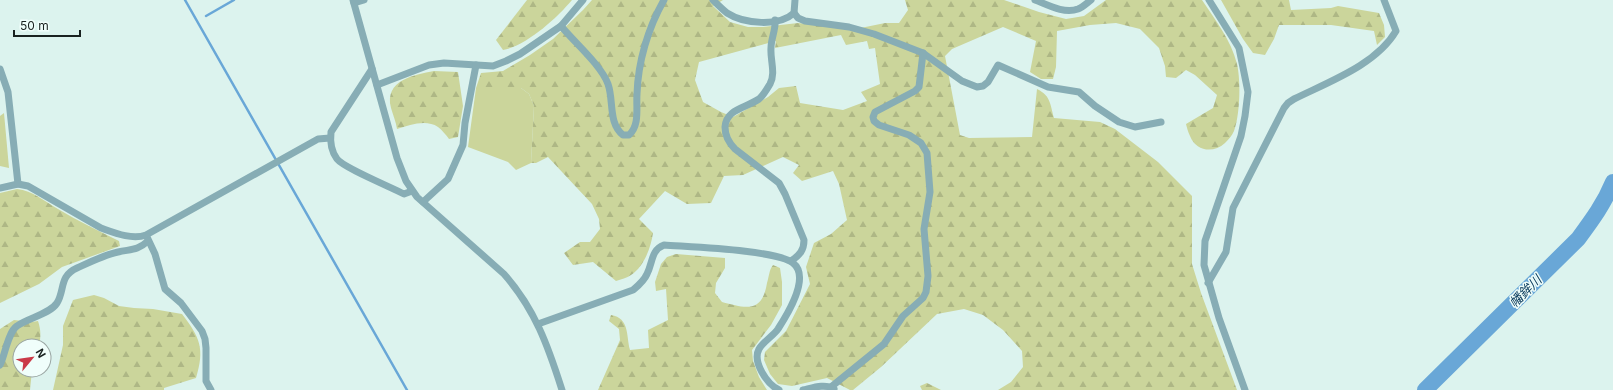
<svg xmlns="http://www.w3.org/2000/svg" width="1613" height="390" font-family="Inter,'Noto Sans JP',sans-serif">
  <defs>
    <pattern id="forest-firs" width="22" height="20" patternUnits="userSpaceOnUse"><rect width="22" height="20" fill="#cbd59b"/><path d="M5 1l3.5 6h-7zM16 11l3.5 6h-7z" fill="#aeb785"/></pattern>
  </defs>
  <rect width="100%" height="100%" fill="#dcf3ee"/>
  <g fill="#cbd59b">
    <polygon points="476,88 521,88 529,94 534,106 531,163 516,170 508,162 468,147"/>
    <polygon points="4,113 9,168 0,166 0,116"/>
  </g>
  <g fill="url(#forest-firs)" fill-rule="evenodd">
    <path d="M 527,0 L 572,0 C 557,18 526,46 503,50 L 496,40 Z"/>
    <path d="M 592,0 L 723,0 L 713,6 L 730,22 L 748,27 L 763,27 L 798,23 L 827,26 L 851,30 L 885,23 L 899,23 L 908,10 L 905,0 L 1004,0 L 1039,12 L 1066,19 L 1084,16 L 1106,0 L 1202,0 C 1216,21 1231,40 1237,64 C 1241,81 1240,115 1234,131 C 1232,136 1228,140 1225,143 C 1213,154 1196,151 1190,136 C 1188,132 1187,128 1186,124 L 1213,108 L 1217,95 L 1195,75 L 1186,70 L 1176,78 L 1166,77 L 1165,66 L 1159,48 L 1140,29 L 1116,23 L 1090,25 L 1057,31 L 1056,67 L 1053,79 L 1041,79 L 1030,72 L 1036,41 L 1003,27 L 952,49 L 945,56 L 960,135 L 969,138 L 1032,137 L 1037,89 C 1051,96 1050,104 1054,118 L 1100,122 L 1115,129 L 1158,162 L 1192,196 L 1192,264 L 1201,293 L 1237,390 L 998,390 L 1011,382 L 1023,367 L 1022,351 L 1003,330 L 983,315 L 964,309 L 937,314 L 881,367 L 853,390 L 850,390 L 827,378 L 792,386 L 778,384 L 770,374 L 764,360 L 765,352 L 786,331 L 810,284 L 806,267 L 814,243 L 831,234 L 847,220 L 839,184 L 833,171 L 802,181 L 793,173 L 799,165 L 783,157 L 743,175 L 724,176 L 711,203 L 687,204 L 665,191 L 639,219 L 653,233 C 651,247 644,267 631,275 C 627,278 621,279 616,281 L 593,262 L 573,265 L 564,253 L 580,242 L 590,242 L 600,229 L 599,219 L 592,204 L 548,157 L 536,163 L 531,163 L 534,106 L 529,94 L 521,88 L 476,88 L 481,73 L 503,71 L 530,55 L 553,39 L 583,10 ZM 841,35 L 846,45 L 867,41 L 869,49 L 875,48 L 880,84 L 861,92 L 867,101 L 843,110 L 800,103 L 796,86 L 779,88 L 768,97 L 733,117 L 721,112 L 703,102 L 695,80 L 699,62 L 776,41 L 775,48 Z"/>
    <polygon points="1221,0 1289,0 1291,10 1331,8 1338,6 1379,13 1384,25 1385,37 1377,45 1374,31 1331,25 1279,25 1274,39 1265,55 1253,53 1243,39"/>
    <path d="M 434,71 L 458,72 L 463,106 L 458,137 L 449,139 C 446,135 442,130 438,127 C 426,119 410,125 397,129 C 396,122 393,115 391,108 C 384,80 414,75 434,71 Z"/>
    <path d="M 17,189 C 33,191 44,201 58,209 C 78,221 99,231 119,241 L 120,246 L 62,267 L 39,284 L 0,303 L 0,193 Z"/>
    <path d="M 676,254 L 725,258 L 725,268 L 716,283 L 715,293 L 722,302 C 745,308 762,314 767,283 C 769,277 769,270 773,265 L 780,268 L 782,282 L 782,305 L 771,325 L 752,350 L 753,361 L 759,377 L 767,390 L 598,390 L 620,340 L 619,329 L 609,321 L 611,315 C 630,318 626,336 630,350 L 649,348 L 648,330 L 668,320 L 666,289 L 656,291 L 655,282 L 661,264 L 667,257 Z"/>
    <path d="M 94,295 L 104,298 L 119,306 L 134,308 L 153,309 L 182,314 C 200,337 205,349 196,378 L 164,388 L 164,390 L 53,390 L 63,345 L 63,326 L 73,300 Z"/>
    <path d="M 14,320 L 32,322 L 38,321 C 41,330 41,337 39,346 L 20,346 L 20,370 L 32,370 L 30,390 L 0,390 L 0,329 Z"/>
    <polygon points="927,383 941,390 922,390 920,386"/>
  </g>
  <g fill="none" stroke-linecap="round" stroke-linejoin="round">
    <g stroke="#69a7d7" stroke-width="2.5">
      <polyline points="185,0 407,390"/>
      <polyline points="206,16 234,0"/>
    </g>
    <path stroke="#69a7d7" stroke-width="16" d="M 1425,390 L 1578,239 C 1592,220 1604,204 1613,182"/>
    <g stroke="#87adb5" stroke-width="7">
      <path d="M 353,0 L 397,158 L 406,181 L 417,197 L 504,274 C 535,309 548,346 562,390"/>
      <path d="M 713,0 C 717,4 722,9 727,13 C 744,24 779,27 794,13 L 795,0"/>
      <path d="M 1035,0 C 1048,5 1064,14 1078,9 C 1083,7 1087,3 1091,0"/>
      <polyline points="1209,0 1239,48 1248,92 1245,116 1241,136 1205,241 1204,265 1219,318 1245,390"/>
      <polyline points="354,3 364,0"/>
      <polyline points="794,13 798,18 805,21 849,27 874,34 923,53 962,81 977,87 983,86 988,82 998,65 1048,87 1079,92 1095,106 1119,122 1135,127 1161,122"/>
      <path d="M 775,20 C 776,30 771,38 771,48 C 770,60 776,73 770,84 C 767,89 763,96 759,99 C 746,108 726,109 725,127 C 725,137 729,143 735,149 L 779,183 L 785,194 L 804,240 C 804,250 800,255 791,261"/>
      <path d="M 561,26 C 574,42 601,65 608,84 C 614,101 608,123 623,135 L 629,135 C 640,125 636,108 637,94 C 638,62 648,28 664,0"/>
      <polyline points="0,69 8,92 18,184"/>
      <path d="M 372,69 L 331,132 C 330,141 331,151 337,159 C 344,168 391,187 404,194 L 412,191"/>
      <polyline points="377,85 429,65 444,63 493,66 506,61 520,54 561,26 583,0"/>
      <path d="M 0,188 L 18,184 L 28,186 L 101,228 C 115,233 132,240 146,235 L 318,139 L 330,138"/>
      <polyline points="423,202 448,179 463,145 465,123 476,65"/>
      <polyline points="147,237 155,254 165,289 181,303 202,331 205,339 206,348 206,381 211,390"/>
      <path d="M 1208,283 L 1226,252 L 1233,208 L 1284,108 L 1288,103 L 1294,99 C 1328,82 1376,65 1396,31 L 1384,0"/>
      <path d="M 538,324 L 633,290 C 639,285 644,281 647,274 C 653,262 651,250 664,245 C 689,247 777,250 793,263 C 811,277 787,315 778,329 C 773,336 763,342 759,349 C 752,362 767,384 779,390"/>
      <path d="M 0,365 C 5,355 8,332 17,326 C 28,318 50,314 57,303 C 65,290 59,276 77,268 C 90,262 104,255 118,252 C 131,249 137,251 148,241"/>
      <polyline points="831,387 884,344 903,316 923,298 926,292 928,276 924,229 930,192 927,153 921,143 909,135 879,125 874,121 873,117 875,112 915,91 919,87 923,53"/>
      <path d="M 803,390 C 812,388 825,383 834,389"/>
    </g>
  </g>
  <g text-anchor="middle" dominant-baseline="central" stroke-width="3" stroke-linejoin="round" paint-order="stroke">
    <g font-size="13" font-style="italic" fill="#0f3f60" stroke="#f0fefb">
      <text transform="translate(1525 291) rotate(-45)">幡鉾川</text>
    </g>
  </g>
  <g transform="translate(32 358) rotate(61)"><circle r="19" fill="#f0fefb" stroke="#9aa6a3"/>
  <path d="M0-3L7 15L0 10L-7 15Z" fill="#ca3a48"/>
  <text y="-6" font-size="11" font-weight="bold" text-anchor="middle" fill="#192220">N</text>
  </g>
  <path d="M14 30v6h66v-6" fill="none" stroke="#192220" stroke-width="2"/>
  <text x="20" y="30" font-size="12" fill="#192220" stroke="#f0fefb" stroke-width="3" paint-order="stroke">50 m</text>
</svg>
